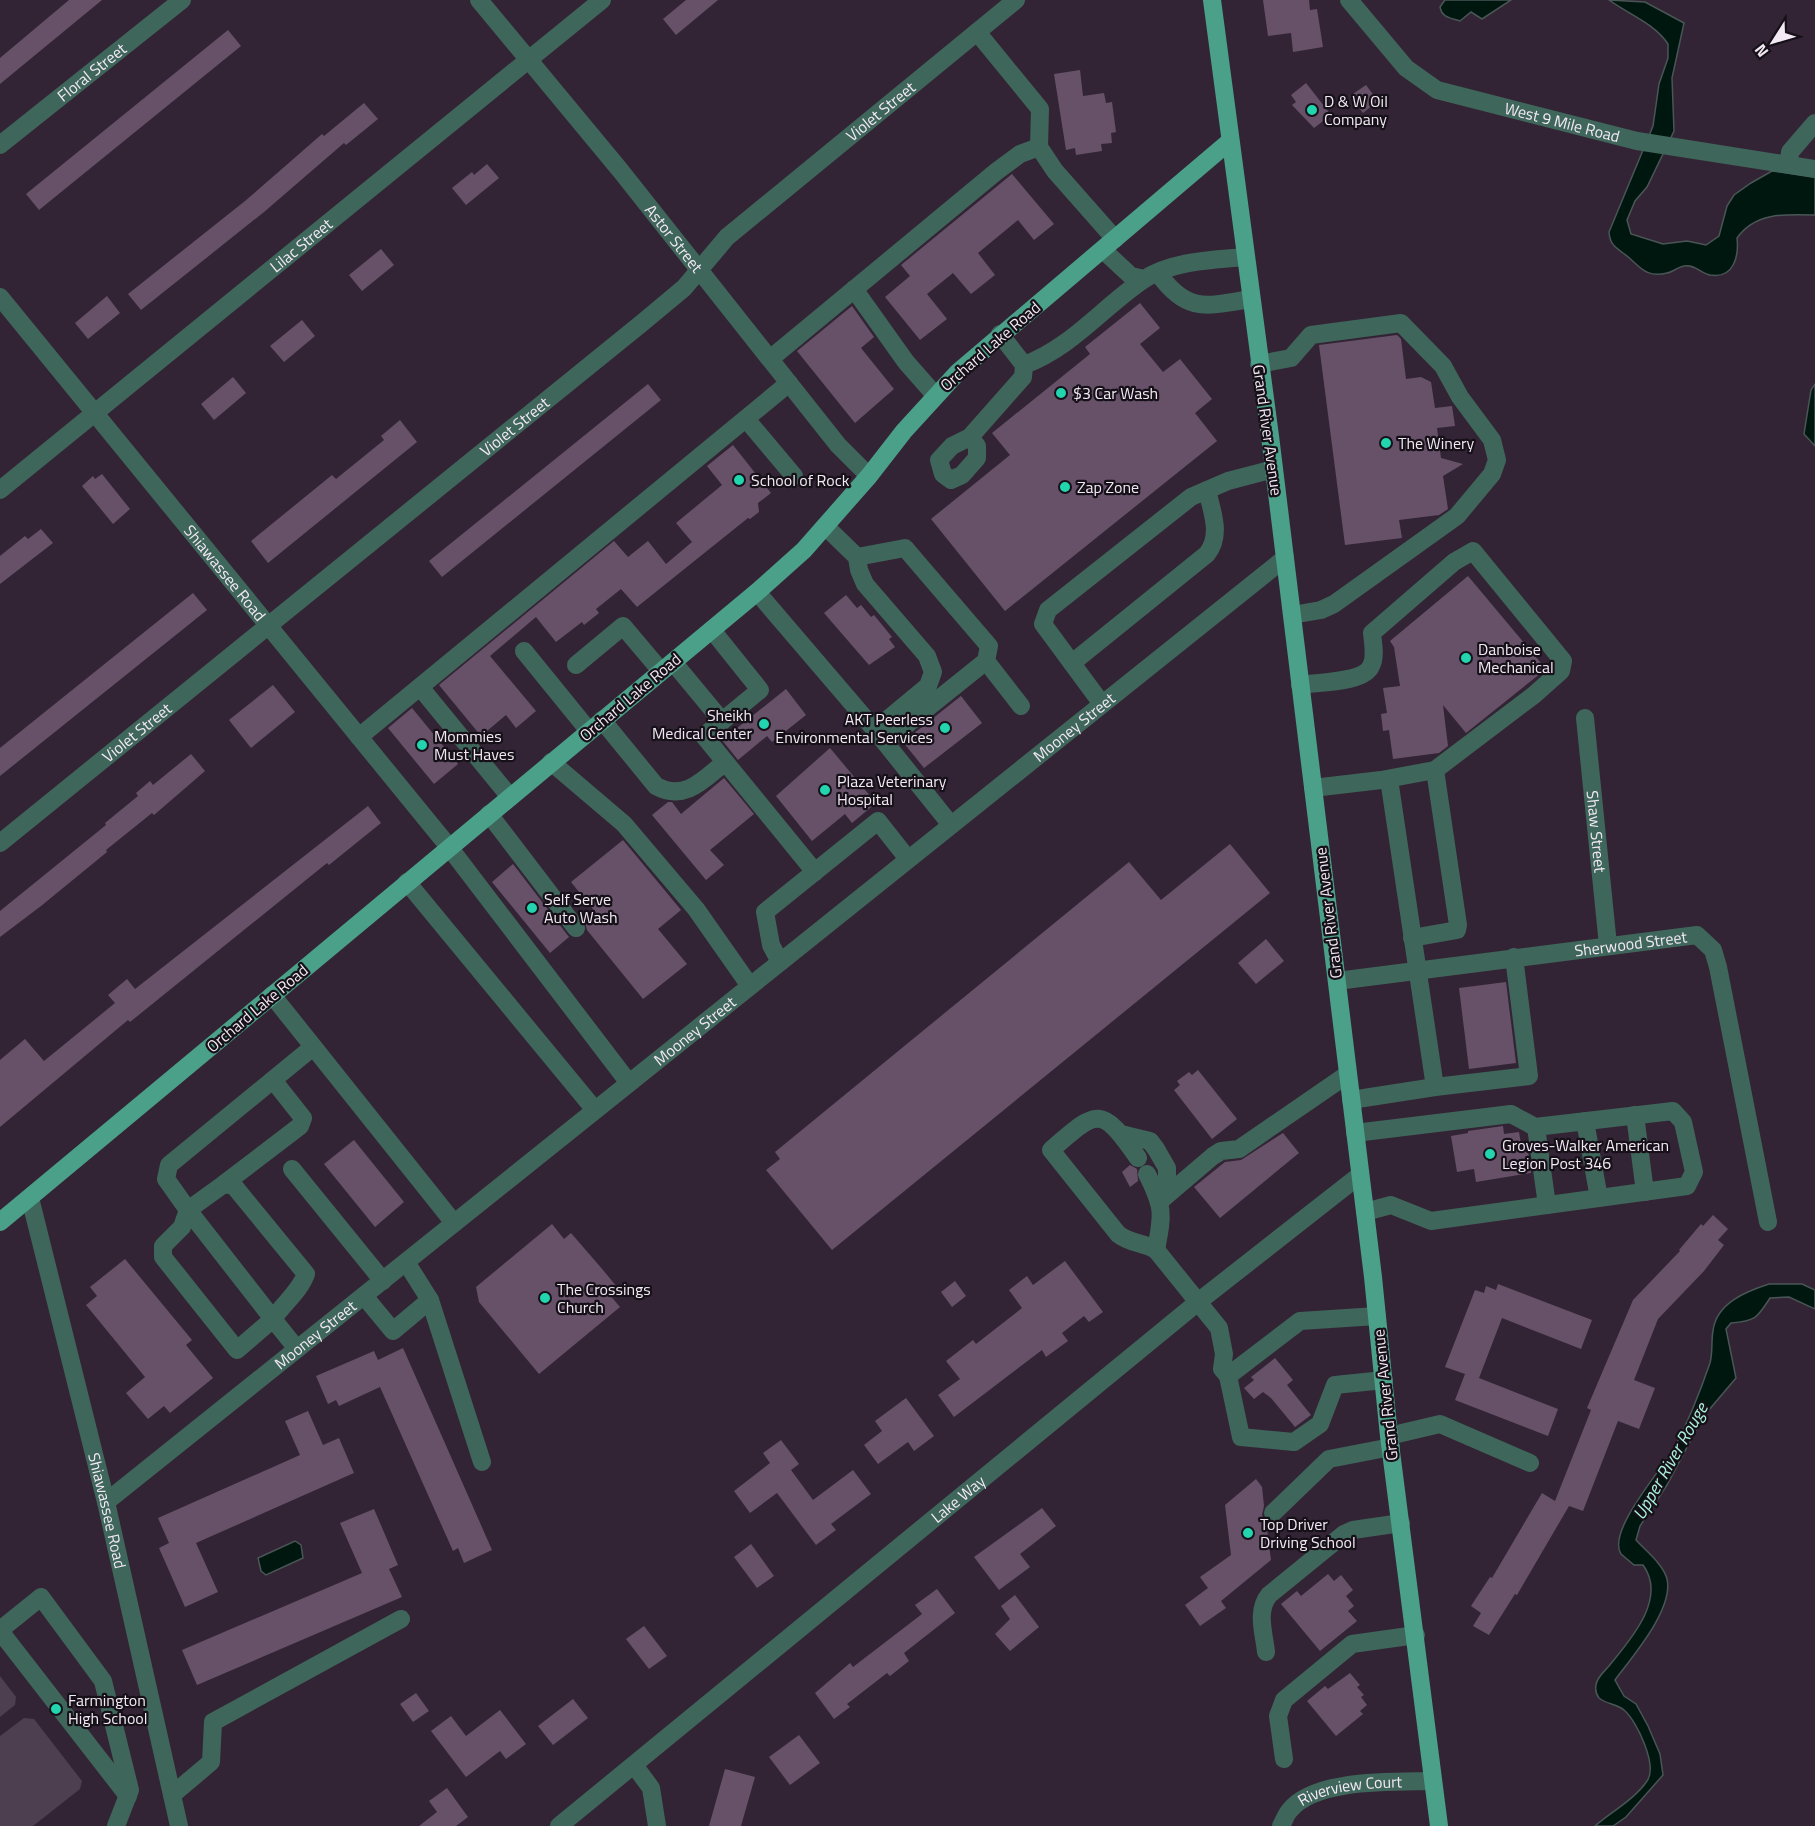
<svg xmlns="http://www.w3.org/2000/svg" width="1815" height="1826" font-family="'Titillium Web',sans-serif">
  <rect width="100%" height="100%" fill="#332435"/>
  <g fill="#4d3f4f">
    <polygon points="0,1676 16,1697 15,1705 0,1717"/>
    <polygon points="24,1718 34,1719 82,1781 80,1789 33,1826 0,1826 0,1736"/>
  </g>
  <g fill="#001710" stroke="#495655" stroke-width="1.5">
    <path d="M 1445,0 L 1511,0 L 1482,19 L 1471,12 L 1460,21 C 1451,18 1442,18 1440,7 Z"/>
    <path d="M 1609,0 L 1645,2 L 1684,23 L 1672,78 L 1674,131 L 1647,187 L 1635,201 L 1627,220 L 1631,234 L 1663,244 L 1687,241 L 1706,245 L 1719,236 L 1727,206 L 1734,195 L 1751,183 L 1772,171 L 1815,177 L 1815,215 C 1786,214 1755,212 1737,238 C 1739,256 1734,279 1710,275 C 1701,273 1694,264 1684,266 C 1678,267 1673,272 1667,273 C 1644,279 1639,264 1623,253 C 1614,246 1610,244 1609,232 L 1653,126 L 1659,84 L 1668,58 L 1668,44 C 1654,23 1628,14 1609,0 Z"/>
    <polygon points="1815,384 1815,446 1804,434 1811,390"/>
    <path d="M 1769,1284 L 1802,1284 L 1815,1290 L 1815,1309 L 1789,1297 L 1770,1298 C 1757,1318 1756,1321 1731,1323 L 1726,1329 L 1736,1378 L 1703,1417 L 1667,1485 L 1640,1526 L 1636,1540 C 1646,1551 1663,1564 1667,1579 C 1674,1609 1632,1657 1615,1680 L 1624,1696 L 1636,1704 L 1648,1726 L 1660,1754 L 1663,1775 L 1626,1817 L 1613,1826 L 1595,1826 C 1611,1812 1635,1799 1647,1781 C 1658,1766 1637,1721 1624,1710 C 1617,1704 1606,1704 1599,1698 C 1596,1694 1595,1690 1596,1685 C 1597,1677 1604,1672 1609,1666 C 1629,1641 1668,1599 1643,1565 L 1634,1565 L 1621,1554 C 1606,1531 1664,1467 1675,1447 C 1689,1420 1700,1392 1710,1363 C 1713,1352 1711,1342 1713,1331 C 1716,1303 1747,1291 1769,1284 Z"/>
    <polygon points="295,1541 301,1545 303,1558 266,1575 261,1571 258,1558"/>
  </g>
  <g fill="#665169">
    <polygon points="69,0 102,0 0,84 0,58"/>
    <polygon points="686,0 718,0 676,35 663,19"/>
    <polygon points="1263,0 1309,0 1310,10 1317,9 1323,47 1293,52 1291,33 1268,36"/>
    <polygon points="228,30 241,46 39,210 26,194"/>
    <polygon points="1080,70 1083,96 1104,93 1106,103 1112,102 1116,132 1111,133 1112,143 1101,144 1102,151 1076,155 1075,148 1066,150 1054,74"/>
    <polygon points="1306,83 1331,115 1314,128 1292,105 1296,102 1291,95"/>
    <polygon points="1366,85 1378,101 1363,113 1350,96"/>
    <polygon points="364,103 378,119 346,145 344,143 264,212 141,310 128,294 245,201 322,134 324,136"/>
    <polygon points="487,164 499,178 466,205 452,188 472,172 474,175"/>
    <polygon points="1012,174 1054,224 1034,240 1018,220 978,253 995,275 971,294 953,273 927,294 947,319 920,340 885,297 910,276 901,265"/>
    <polygon points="381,249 394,265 362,291 349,275"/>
    <polygon points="107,296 120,313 88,339 75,323"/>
    <polygon points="1140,303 1160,328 1140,344 1163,372 1180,359 1212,399 1195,413 1217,441 1005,611 931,519 1010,455 992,433 1090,354 1085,347"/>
    <polygon points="852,306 874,337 861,348 894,389 855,423 797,351"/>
    <polygon points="302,320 315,336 284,362 270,346"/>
    <polygon points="1397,335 1401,339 1406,379 1421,377 1431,382 1435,408 1452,406 1455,426 1437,428 1441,458 1463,464 1443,476 1448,509 1439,515 1399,520 1402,538 1345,545 1319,345"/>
    <polygon points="233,377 246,393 214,420 201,404"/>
    <polygon points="648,384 661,400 442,577 429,561"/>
    <polygon points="400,420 417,442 268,563 251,541 332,475 336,479 384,440 381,436"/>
    <polygon points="733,445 771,493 758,503 759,512 750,519 748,518 637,607 621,589 596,609 599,613 584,625 582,622 556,642 536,617 490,656 536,711 516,728 506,715 481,736 439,685 614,541 628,557 648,541 666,564 692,542 676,523 722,485 707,466"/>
    <polygon points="102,474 130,509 113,524 82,486 93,476 95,479"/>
    <polygon points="41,529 53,543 0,584 0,556 25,536 28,539"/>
    <polygon points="1468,576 1546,669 1466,733 1443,705 1448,746 1439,753 1393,759 1389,730 1383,731 1381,714 1387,713 1383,688 1400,686 1394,647 1390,641"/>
    <polygon points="193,593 207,610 0,776 0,748"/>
    <polygon points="846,595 857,608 861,605 871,617 874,615 892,637 889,639 895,647 869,665 824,613"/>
    <polygon points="273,685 295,712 251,748 229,720"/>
    <polygon points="786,689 806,715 772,742 767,736 738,760 722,740"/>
    <polygon points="961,696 982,723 924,768 903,742"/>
    <polygon points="412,708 458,764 434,784 388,728"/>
    <polygon points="830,748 876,803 852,823 845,814 812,841 776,796"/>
    <polygon points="191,754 205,771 154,815 152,813 106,850 107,852 41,906 0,937 0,911 106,825 105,823 138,796 136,793 150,781 153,785"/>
    <polygon points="724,778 754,814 710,850 724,865 706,880 652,815 668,802 672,802 681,814"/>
    <polygon points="368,806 381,823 329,865 327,863 130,1022 128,1020 0,1127 0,1060 25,1039 44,1061 115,1003 108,995 127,979 135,989"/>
    <polygon points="623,840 681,910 658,929 687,964 643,999 587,930 585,922 596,913 571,882"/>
    <polygon points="1230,844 1270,893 832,1250 766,1170 780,1159 775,1152 1129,862 1161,900"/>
    <polygon points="513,864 569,937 550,953 492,882"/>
    <polygon points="1266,939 1284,961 1256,984 1238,963"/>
    <polygon points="1506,982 1516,1063 1469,1069 1459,988"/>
    <polygon points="1198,1070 1237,1119 1212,1139 1174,1090 1180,1085 1177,1081 1189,1072 1192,1075"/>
    <polygon points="1503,1126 1504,1134 1519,1132 1521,1144 1527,1143 1531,1173 1476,1182 1474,1169 1457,1172 1451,1136 1468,1133 1468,1131"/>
    <polygon points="1283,1133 1299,1153 1220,1218 1194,1187 1225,1162 1241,1160"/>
    <polygon points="354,1140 404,1202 375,1227 324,1164"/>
    <polygon points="1130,1165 1137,1169 1138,1181 1130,1187 1122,1172"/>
    <polygon points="1713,1215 1728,1229 1718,1240 1724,1245 1704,1271 1658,1319 1634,1380 1655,1388 1639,1429 1618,1421 1583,1511 1569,1506 1517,1595 1515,1594 1489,1635 1473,1626 1481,1613 1471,1606 1490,1577 1492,1578 1542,1493 1555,1501 1591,1410 1587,1408 1633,1300 1680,1251 1679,1250 1701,1224 1703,1226"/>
    <polygon points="552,1224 564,1239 571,1233 603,1270 617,1287 609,1294 620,1307 539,1374 479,1302 476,1287"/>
    <polygon points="125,1259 192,1340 186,1345 213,1378 170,1413 164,1406 148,1419 126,1393 145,1377 86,1305 97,1296 90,1287"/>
    <polygon points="1065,1261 1103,1312 1089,1322 1084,1316 1062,1333 1068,1341 1046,1357 1042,1350 954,1417 938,1395 960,1379 946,1361 973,1340 976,1344 1022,1308 1009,1290 1027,1276 1033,1285"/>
    <polygon points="955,1281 966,1296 952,1307 941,1292"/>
    <polygon points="1498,1284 1592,1320 1581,1349 1502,1318 1479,1378 1558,1409 1548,1436 1455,1400 1465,1374 1445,1367 1475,1290 1484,1293 1486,1286 1496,1290"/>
    <polygon points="403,1348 492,1550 464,1563 458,1548 453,1551 380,1387 339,1406 336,1400 328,1404 316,1376 374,1351 378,1360"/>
    <polygon points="1275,1358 1293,1380 1287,1385 1311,1415 1295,1427 1271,1398 1263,1392 1254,1399 1244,1388 1254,1380 1251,1377"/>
    <polygon points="906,1398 934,1436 914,1451 908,1442 878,1464 864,1445 882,1431 875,1421"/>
    <polygon points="308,1411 323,1445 339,1438 354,1473 196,1543 218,1592 185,1607 159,1548 169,1543 158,1518 300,1455 285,1421"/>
    <polygon points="781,1440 799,1464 791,1470 813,1500 853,1470 871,1494 831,1524 836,1530 816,1545 777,1493 750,1513 734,1491 770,1463 763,1453"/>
    <polygon points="1256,1479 1262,1487 1264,1506 1262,1515 1266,1522 1271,1560 1221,1601 1226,1608 1200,1626 1185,1605 1208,1588 1200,1577 1231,1555 1225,1505"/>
    <polygon points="1042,1508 1056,1526 1020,1554 1030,1567 999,1590 974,1557"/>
    <polygon points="374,1509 398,1565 389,1569 402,1597 197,1685 182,1650 362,1573 340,1523"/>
    <polygon points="751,1544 774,1576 757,1588 734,1557"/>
    <polygon points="1328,1574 1334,1581 1341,1575 1353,1590 1346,1596 1354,1606 1348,1611 1357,1621 1320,1651 1281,1604 1297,1591 1301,1596"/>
    <polygon points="937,1589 955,1613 904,1653 909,1661 890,1676 887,1673 847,1704 850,1707 834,1719 815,1693 850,1663 853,1667 922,1614 915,1605"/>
    <polygon points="1015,1595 1039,1627 1010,1651 995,1634 1010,1619 1001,1606"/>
    <polygon points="644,1626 667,1656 649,1669 626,1639"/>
    <polygon points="1350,1673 1360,1685 1357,1687 1364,1695 1361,1697 1367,1705 1360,1711 1363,1714 1336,1736 1307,1701 1325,1686 1328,1689"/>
    <polygon points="416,1693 429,1711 413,1722 400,1704"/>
    <polygon points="573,1699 588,1718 553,1745 538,1726"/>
    <polygon points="500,1710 526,1744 506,1759 500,1751 466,1777 431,1731 451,1716 466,1736"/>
    <polygon points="799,1735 820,1763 790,1785 769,1757"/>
    <polygon points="725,1769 755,1777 741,1826 709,1826"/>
    <polygon points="447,1788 468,1817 456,1826 419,1826 437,1812 429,1801"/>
  </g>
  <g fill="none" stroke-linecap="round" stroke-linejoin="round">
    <g stroke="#3f665a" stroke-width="18">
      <path id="s1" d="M 479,0 L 620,170 L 838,445 L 869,476"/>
      <path id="s2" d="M 1349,0 L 1406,68 L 1437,90 L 1637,141 L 1815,169"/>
      <polyline points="977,32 1040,109 1039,147 1055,171 1115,239"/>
      <path id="s3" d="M 0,145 L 182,0"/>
      <polyline points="1789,164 1790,152 1815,123"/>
      <polyline points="1103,250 1131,276 1144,279"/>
      <path d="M 1158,273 C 1187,314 1207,306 1251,299"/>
      <polyline points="854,289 906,362 935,395"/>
      <path id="s4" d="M 0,297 L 449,847 L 629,1083"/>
      <polyline points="770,359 997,171 1020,154 1039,147"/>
      <polyline points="1259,364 1291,358 1311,335 1401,323 1443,366 1460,397 1492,440 1497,460 1492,474 1457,516 1334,604 1321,610 1292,615"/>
      <path d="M 1024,365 C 1071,348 1103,307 1143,280 C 1171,261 1212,260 1245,257"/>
      <polyline points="746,419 794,476"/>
      <polyline points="970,437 977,446 977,458 962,475 951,480 943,474 939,460 952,446 970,437 1023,377 1024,365 1000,334"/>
      <path id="s5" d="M 0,490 L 602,0"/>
      <polyline points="825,526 857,557 859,570 865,584 927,656 933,672 928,686 875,730"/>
      <polyline points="857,557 905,548 989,646 986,661 885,742"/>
      <polyline points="757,592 875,730 951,825"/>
      <polyline points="712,630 760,690 704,736 815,872"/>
      <polyline points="524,651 589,731"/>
      <polyline points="986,661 1021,706"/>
      <polyline points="673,662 722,721"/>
      <path d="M 1072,663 L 1207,554 C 1222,535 1212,512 1207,490"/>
      <polyline points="576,665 623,626 661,671"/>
      <path d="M 1300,685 C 1318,682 1364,683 1371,666 C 1376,657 1373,644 1372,633 L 1454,562 L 1473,551 L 1563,661 L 1561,671 L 1534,695 L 1435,770 L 1381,780 L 1313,788"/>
      <polyline points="420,687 510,797"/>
      <polyline points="1102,704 1043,624 1048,610 1191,497 1228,481 1274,469"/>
      <path id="s6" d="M 1585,718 L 1608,945"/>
      <path d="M 602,720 L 656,786 C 685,802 704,779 725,762"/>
      <polyline points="359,737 789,383"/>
      <polyline points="551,762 624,824 696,909 750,986"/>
      <polyline points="489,814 576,928"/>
      <path id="s7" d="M 0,843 L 642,323 L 684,288 L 727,237 L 1016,0"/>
      <polyline points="407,882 595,1110"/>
      <polyline points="1412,938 1457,930 1458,925 1435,770"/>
      <polyline points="780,962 771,945 765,912 878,821 908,859"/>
      <path id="s8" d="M 1337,981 L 1697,935 L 1713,950 L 1718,967 L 1768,1222"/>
      <polyline points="272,995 454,1223"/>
      <polyline points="1435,1087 1529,1076 1514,957"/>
      <polyline points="1351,1100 1435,1087 1389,779"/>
      <polyline points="1635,1115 1645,1192"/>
      <polyline points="1585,1121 1599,1198"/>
      <polyline points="1536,1127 1547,1205"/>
      <polyline points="1355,1133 1511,1114 1535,1127 1673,1111 1683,1122 1694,1172 1687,1186 1431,1221 1391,1205 1365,1212"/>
      <polyline points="1121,1134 1150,1141 1156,1149 1167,1168 1167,1180 1159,1200"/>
      <path d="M 1138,1158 C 1101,1105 1098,1109 1051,1150 L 1118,1234 C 1130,1244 1143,1242 1156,1250 L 1219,1328 L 1224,1354 L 1222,1369 L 1228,1376 L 1300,1321 L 1377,1316"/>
      <polyline points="292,1169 383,1281"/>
      <path d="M 1147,1174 C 1164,1208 1163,1213 1156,1250"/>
      <path d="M 224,1184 L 234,1186 L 306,1274 C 300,1291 283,1304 273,1319 L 188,1210 Z"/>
      <polyline points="224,1184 300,1126 303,1118 273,1080"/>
      <path id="s9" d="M 30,1198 L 106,1502 L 179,1826"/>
      <polyline points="1159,1202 1213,1156 1221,1151 1239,1149 1348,1074"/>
      <polyline points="406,1262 430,1300 482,1462"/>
      <polyline points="364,1296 393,1331 430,1300"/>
      <polyline points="297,1349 273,1319 237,1350 163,1257 163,1246 182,1227 188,1210 166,1179 169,1165 313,1047"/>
      <polyline points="1228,1376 1241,1437 1294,1442 1320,1424 1335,1385 1384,1380"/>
      <polyline points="1389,1436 1440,1424 1530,1463"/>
      <path id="s10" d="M 106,1502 L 1285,558"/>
      <polyline points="1273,1513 1329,1459 1391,1447"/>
      <polyline points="0,1630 41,1597 103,1681 130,1790 116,1826"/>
      <polyline points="0,1631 128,1796"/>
      <path d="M 1266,1652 C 1264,1633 1256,1611 1269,1595 L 1344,1534 L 1353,1530 L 1401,1523"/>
      <polyline points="1284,1759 1278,1716 1284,1700 1352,1644 1416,1635"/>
      <polyline points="634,1765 651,1788 657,1826"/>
      <polyline points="172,1795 211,1762 213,1722 401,1619"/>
      <path id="s11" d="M 559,1826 L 1198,1302 L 1360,1175"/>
      <path id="s12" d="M 1281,1826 C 1284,1821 1286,1814 1290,1810 C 1316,1778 1395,1782 1433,1781"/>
    </g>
    <g stroke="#4aa089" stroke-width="18">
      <polyline points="1212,0 1270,436 1373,1277 1389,1436 1439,1826"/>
      <polyline points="0,1222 757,592 804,550 869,476 904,431 958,372 1230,141"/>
    </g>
  </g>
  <g fill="#22d5af" stroke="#161018" stroke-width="2">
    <circle cx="1312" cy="110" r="6"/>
    <circle cx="1061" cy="393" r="6"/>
    <circle cx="1386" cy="443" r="6"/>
    <circle cx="739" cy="480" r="6"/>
    <circle cx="1065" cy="487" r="6"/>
    <circle cx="1466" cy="658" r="6"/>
    <circle cx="764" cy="724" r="6"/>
    <circle cx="945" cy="728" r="6"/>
    <circle cx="422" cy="745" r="6"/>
    <circle cx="825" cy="790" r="6"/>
    <circle cx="532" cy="908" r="6"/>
    <circle cx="1490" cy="1154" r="6"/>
    <circle cx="545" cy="1298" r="6"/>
    <circle cx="1248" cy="1533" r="6"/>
    <circle cx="56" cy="1709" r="6"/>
  </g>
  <g text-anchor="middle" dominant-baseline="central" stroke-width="4.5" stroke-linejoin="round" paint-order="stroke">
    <g font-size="16" fill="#f3e9f5" stroke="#161018">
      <text stroke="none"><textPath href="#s3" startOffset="117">Floral Street</textPath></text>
      <text stroke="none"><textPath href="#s7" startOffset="1146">Violet Street</textPath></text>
      <text stroke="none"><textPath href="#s2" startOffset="256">West 9 Mile Road</textPath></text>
      <text stroke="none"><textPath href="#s1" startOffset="308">Astor Street</textPath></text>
      <text stroke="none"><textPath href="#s5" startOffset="388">Lilac Street</textPath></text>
      <text transform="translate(990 346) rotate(-41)">Orchard Lake Road</text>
      <text stroke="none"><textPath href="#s7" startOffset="662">Violet Street</textPath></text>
      <text transform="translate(1268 430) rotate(82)">Grand River Avenue</text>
      <text stroke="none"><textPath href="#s4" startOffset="356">Shiawassee Road</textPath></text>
      <text transform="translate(630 697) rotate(-40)">Orchard Lake Road</text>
      <text stroke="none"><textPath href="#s10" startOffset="1240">Mooney Street</textPath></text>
      <text stroke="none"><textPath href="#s7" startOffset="176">Violet Street</textPath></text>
      <text stroke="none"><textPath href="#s6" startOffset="114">Shaw Street</textPath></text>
      <text transform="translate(1328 913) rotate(-97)">Grand River Avenue</text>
      <text stroke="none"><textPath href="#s8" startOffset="296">Sherwood Street</textPath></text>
      <text transform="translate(257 1008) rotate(-40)">Orchard Lake Road</text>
      <text stroke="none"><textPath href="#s10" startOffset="754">Mooney Street</textPath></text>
      <text stroke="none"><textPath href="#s10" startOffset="268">Mooney Street</textPath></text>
      <text transform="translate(1385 1395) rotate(-96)">Grand River Avenue</text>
      <text stroke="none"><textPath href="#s11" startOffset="516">Lake Way</textPath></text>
      <text stroke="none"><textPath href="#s9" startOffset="322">Shiawassee Road</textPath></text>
      <text stroke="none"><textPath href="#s12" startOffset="84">Riverview Court</textPath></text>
    </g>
    <g font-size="16" fill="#f3e9f5" stroke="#161018" text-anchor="start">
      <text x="1324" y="101">D &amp; W Oil<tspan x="1324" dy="18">Company</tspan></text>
      <text x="1073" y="393">$3 Car Wash</text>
      <text x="1398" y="443">The Winery</text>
      <text x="751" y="480">School of Rock</text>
      <text x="1077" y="487">Zap Zone</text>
      <text x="1478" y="649">Danboise<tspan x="1478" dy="18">Mechanical</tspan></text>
      <text x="752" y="715" text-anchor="end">Sheikh<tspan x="752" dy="18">Medical Center</tspan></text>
      <text x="933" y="719" text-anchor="end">AKT Peerless<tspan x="933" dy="18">Environmental Services</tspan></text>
      <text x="434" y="736">Mommies<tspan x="434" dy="18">Must Haves</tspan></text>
      <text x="837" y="781">Plaza Veterinary<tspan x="837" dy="18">Hospital</tspan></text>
      <text x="544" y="899">Self Serve<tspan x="544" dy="18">Auto Wash</tspan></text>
      <text x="1502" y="1145">Groves-Walker American<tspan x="1502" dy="18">Legion Post 346</tspan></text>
      <text x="557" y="1289">The Crossings<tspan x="557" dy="18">Church</tspan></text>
      <text x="1260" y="1524">Top Driver<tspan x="1260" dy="18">Driving School</tspan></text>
      <text x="68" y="1700">Farmington<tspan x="68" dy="18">High School</tspan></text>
    </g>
    <g font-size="18" font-style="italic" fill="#aaf1dc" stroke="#161018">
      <text transform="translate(1670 1461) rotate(-60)">Upper River Rouge</text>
    </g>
  </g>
  <g transform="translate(1773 42) rotate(233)" stroke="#161018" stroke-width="4.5" paint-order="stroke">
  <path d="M0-4.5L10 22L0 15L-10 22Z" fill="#f3e9f5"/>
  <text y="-9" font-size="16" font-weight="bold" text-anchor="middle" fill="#f3e9f5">N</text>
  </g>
</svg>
